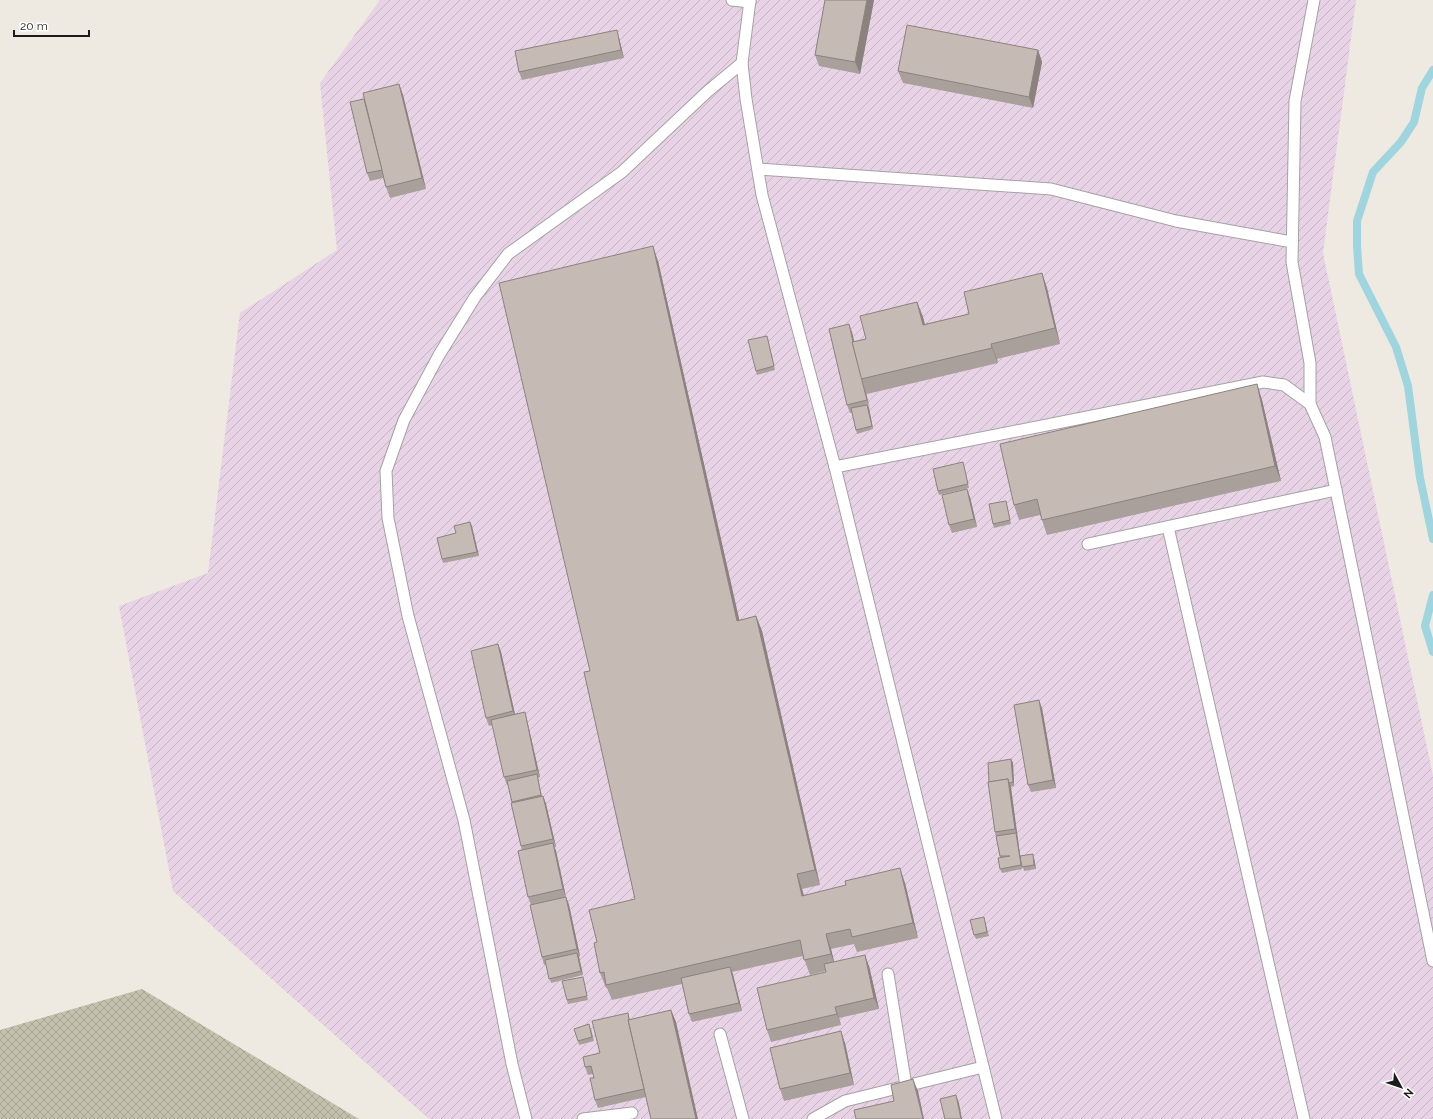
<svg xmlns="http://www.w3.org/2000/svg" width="1433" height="1119" font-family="Raleway,sans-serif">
  <defs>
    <pattern id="industrial-furrows" width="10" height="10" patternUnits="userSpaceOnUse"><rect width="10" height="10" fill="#e8d2e5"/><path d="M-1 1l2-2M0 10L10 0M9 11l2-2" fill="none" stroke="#c6b4c4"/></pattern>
    <pattern id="construction-cross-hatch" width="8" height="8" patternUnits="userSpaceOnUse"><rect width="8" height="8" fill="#c3c1ac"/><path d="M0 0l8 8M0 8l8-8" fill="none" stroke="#a7a593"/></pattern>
  </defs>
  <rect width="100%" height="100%" fill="#eee9e1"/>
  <polygon fill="url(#industrial-furrows)" points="380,0 1356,0 1323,253 1433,776 1433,1119 429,1119 173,891 119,606 208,573 240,313 337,250 320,83"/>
  <polygon fill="url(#construction-cross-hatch)" points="142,989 359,1119 0,1119 0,1030"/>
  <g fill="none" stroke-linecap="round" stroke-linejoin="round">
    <g stroke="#9ed5df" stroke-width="8">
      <polyline points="1433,70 1422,88 1414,122 1401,142 1373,172 1357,221 1357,246 1359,274 1396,347 1408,386 1420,478 1433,539"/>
      <polyline points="1433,595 1425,626 1433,652"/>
    </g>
    <g stroke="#a3a3a3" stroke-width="13">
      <g id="lane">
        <polyline points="732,0 750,2"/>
        <polyline points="750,0 742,63 746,99 762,195 835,467 996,1119"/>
        <polyline points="759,169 1051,189 1176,221 1292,242"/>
        <polyline points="1310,404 1310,363 1292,262 1295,101 1314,0"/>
        <polyline points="835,467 1263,382 1284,385 1310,404 1325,437 1433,961"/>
        <polyline points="1168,527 1304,1119"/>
        <polyline points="1088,544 1336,490"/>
        <polyline points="888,974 906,1086"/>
        <polyline points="720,1034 743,1119"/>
        <polyline points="526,1119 512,1064 464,820 408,616 388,518 386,471 404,420 439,355 475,297 508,254 622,172 708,91 742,63"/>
        <polyline points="583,1119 632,1113"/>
        <polyline points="813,1119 845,1101 983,1067"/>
      </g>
    </g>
    <use href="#lane" stroke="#fff" stroke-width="11"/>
  </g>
  <g fill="#aaa09b">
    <polygon points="825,0 874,0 860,74 819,66 815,55"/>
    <polygon points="619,38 624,58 522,80 519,72"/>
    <polygon points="1038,50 1042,62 1033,108 903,83 898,71"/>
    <polygon points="399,84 403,95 426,189 390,198 386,187 383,178 370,181 367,173 364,99"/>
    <polygon points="658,261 739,620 756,616 762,631 820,885 802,889 804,895 905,883 918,938 857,952 854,944 831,949 834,962 869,966 879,1009 839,1018 841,1025 771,1042 767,1030 826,972 826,971 810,975 803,956 732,972 742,1011 692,1022 689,1014 682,984 612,1000 607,988 606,988 600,973 597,942 635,899 590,671"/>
    <polygon points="1042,273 1047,288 1060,344 997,359 998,363 867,394 866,393 873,429 857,434 852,413 850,413 847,405 852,332 854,342 866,339 917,302 923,317 925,324 969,314"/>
    <polygon points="768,340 775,370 757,375 756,371"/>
    <polygon points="1257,384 1262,400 1281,481 1047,535 1042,520 1040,515 1019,520 1014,505"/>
    <polygon points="964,466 969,488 939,495 938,491"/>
    <polygon points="970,497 977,527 952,533 949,525"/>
    <polygon points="1007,505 1011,524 994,528 993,524"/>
    <polygon points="470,522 479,556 443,563 442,559 456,533"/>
    <polygon points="498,644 501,652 515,714 525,712 527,720 540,777 538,778 542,796 543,796 546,804 556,847 554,847 556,851 566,897 569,905 580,956 579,957 583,975 551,983 546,964 544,965 542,957 531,905 528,897 522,850 521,846 508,785 507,785 504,777 493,725 489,726 486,718"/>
    <polygon points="1042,708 1056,788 1031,792 1028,785"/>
    <polygon points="1011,759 1013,763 1014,786 1010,787 1020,856 1034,858 1036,869 1024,871 1021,859 1022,869 1002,873 1000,869 1000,858 996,836 995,832"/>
    <polygon points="985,921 989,936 976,939 974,935"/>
    <polygon points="584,981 588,1000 568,1004 567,1000"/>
    <polygon points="671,1010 676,1022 646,1097 598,1108 595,1100 594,1078 593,1074 588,1075 585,1067 600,1053 628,1013 630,1020"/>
    <polygon points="591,1028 594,1041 579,1045 578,1041"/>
    <polygon points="845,1043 854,1085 784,1101 780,1089"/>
  </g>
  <g fill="#8b827e">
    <polygon points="867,0 874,0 860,74 855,62"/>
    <polygon points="617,30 624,58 621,50"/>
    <polygon points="1038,50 1042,62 1033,108 1029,97"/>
    <polygon points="399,84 403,95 426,189 422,178"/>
    <polygon points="653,246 658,261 743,636 737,621"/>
    <polygon points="1042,273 1047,288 1060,344 1055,328"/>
    <polygon points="917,302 923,317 928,340 923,325"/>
    <polygon points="849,324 852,332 863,379 862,379"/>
    <polygon points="991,344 997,359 998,363 992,348"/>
    <polygon points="1257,384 1262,400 1281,481 1275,466"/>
    <polygon points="863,385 866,393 870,408 867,400"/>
    <polygon points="867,405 869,408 873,429 872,426"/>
    <polygon points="967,489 970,497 977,527 974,519"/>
    <polygon points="470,522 472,526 479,556 477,552"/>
    <polygon points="756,616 762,631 820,885 815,870"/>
    <polygon points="498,644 501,652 516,719 513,711"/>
    <polygon points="1039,700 1042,708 1056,788 1053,780"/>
    <polygon points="525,712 527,720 540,777 537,770"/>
    <polygon points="1011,759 1013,763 1014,786 1013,782"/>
    <polygon points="1008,779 1011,787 1022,869 1021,865 1016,833 1015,829"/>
    <polygon points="543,796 546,804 556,847 553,839"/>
    <polygon points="553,843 556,851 566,897 563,889"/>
    <polygon points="1033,854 1034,858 1036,869 1034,865"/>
    <polygon points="900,868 905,883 918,938 913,923"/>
    <polygon points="797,874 802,889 808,911 802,896"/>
    <polygon points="566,897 569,905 580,956 577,949"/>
    <polygon points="826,934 831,949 836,969 831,954"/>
    <polygon points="577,953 579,957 583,975 581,971"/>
    <polygon points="865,955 869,966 879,1009 874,998"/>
    <polygon points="730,967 733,974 742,1011 739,1003"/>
    <polygon points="835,1007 839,1018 841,1025 837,1014"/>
    <polygon points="671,1010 676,1022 698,1119 696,1119"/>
    <polygon points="841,1031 845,1043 854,1085 850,1073"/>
    <polygon points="913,1079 918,1091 924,1119 923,1119"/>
    <polygon points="956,1095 959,1103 962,1119 961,1119"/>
  </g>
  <g fill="#c6bab4" stroke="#8b827e">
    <polygon points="825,0 867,0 855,62 815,55"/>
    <polygon points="907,25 1038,50 1029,97 898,71"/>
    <polygon points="617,30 621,50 519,72 515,51"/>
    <polygon points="399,84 422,178 386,187 363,93"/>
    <polygon points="364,99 382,170 367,173 350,102"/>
    <polygon points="653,246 737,621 756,616 815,870 797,874 802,896 846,885 845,881 900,868 913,923 852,937 850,929 826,934 831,954 804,960 800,940 606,985 604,972 600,973 594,943 597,942 589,910 635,899 584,672 590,671 499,283"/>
    <polygon points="1042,273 1055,328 991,344 992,348 861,379 852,342 866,339 860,316 917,302 923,325 969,314 964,292"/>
    <polygon points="849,324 853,342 852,342 867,400 847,405 829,329"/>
    <polygon points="767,336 774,366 756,371 748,340"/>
    <polygon points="1257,384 1275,466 1042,520 1037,499 1014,505 1000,444"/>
    <polygon points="867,405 872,426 856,430 851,408"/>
    <polygon points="963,462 968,484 938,491 933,469"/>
    <polygon points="967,489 974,519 949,525 942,495"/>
    <polygon points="1006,501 1010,520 993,524 989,504"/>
    <polygon points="470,522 477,552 442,559 437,538 456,533 454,526"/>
    <polygon points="498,644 513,711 486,718 471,651"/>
    <polygon points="1039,700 1053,780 1028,785 1014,705"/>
    <polygon points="525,712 537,770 504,777 491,720"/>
    <polygon points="1011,759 1013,782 1009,783 1008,779 989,782 988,763"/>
    <polygon points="537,774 541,795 512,802 507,781"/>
    <polygon points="1008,779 1015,829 995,832 988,782"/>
    <polygon points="543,796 553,839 521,846 511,803"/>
    <polygon points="1016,833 1021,865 1000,869 998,858 1010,856 1000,856 996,836"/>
    <polygon points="553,843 563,889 528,897 518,851"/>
    <polygon points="1033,854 1034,865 1022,867 1020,856"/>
    <polygon points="566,897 577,949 542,957 530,905"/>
    <polygon points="984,917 987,932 974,935 970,920"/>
    <polygon points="577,953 581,971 549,979 545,960"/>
    <polygon points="865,955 874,998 835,1007 837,1014 767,1030 757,988 826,972 824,964"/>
    <polygon points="730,967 739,1003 689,1014 681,978"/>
    <polygon points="583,977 587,996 567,1000 562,981"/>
    <polygon points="671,1010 696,1119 651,1119 628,1020"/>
    <polygon points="628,1013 629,1020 628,1020 644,1089 595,1100 590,1078 594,1078 591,1066 585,1067 583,1057 600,1053 592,1021"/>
    <polygon points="589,1024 592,1037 578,1041 574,1029"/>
    <polygon points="841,1031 850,1073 780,1089 770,1048"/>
    <polygon points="913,1079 923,1119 856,1119 854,1110 894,1101 891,1085"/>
    <polygon points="956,1095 961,1119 945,1119 940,1099"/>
  </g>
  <g transform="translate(1401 1087) rotate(130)" stroke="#ffffff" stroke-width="3" paint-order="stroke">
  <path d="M0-3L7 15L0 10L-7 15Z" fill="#1c1c1c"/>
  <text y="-6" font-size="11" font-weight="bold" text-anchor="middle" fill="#1c1c1c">N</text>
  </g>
  <path d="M14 30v6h75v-6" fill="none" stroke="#1c1c1c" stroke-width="2"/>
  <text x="20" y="30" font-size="12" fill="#1c1c1c" stroke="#ffffff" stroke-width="3" paint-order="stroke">20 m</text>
</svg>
